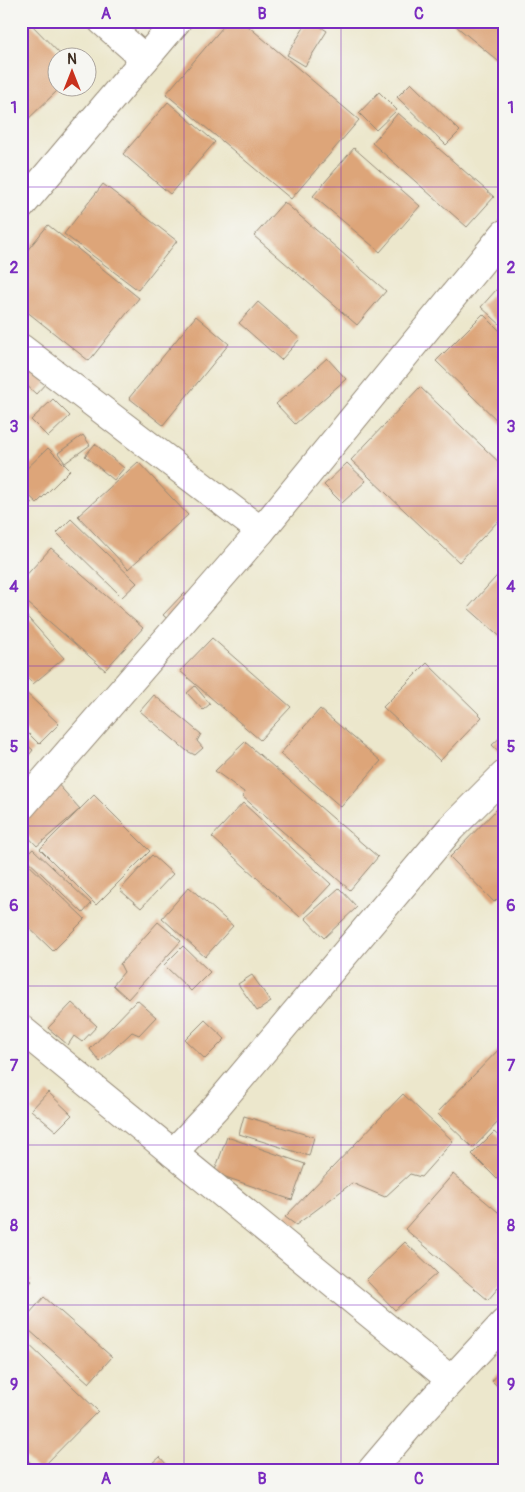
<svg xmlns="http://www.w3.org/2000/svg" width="525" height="1492" font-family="Pangolin,sans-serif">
  <rect width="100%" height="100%" fill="#f6f6f2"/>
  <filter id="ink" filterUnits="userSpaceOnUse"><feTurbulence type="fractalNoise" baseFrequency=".02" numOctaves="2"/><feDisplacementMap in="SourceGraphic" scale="10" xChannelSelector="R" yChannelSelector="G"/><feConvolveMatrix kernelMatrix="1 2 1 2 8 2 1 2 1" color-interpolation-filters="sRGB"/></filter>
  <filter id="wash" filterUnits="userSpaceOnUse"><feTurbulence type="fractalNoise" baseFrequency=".0096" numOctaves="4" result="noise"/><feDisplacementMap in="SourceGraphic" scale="20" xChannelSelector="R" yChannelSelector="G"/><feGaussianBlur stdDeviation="1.12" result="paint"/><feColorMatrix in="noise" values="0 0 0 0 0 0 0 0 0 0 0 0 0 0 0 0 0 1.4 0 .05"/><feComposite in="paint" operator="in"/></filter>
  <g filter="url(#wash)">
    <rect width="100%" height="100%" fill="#ece7cc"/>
    <g id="blocks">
      <g fill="#dda579">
        <polygon points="21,21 28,21 64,58 58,58 58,88 60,88 21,126"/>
        <polygon points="228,21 242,21 359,120 291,199 166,94"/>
        <polygon points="308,21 312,21 327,31 305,66 287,55"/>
        <polygon points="450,21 504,21 504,66"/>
        <polygon points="411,83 460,131 446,145 397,97"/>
        <polygon points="379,92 397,110 376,130 359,113"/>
        <polygon points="168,102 215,142 170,194 123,154"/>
        <polygon points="398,113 494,197 467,227 372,143"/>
        <polygon points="354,148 420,206 380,252 313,196"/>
        <polygon points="103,184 177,241 138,290 64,234"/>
        <polygon points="284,202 386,291 357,325 254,236"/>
        <polygon points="48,225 139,298 89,361 21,307 21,258"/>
        <polygon points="504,281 504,325 502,326 481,307"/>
        <polygon points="258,302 300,339 281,360 239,323"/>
        <polygon points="483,314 504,335 504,427 436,361"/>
        <polygon points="196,316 229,344 163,425 129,398"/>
        <polygon points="327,358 346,379 295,424 276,404"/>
        <polygon points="32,369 47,382 36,394 22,381"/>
        <polygon points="420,387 504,467 504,515 459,562 351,460"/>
        <polygon points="53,399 70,416 48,437 31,420"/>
        <polygon points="83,435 90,445 65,463 58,453"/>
        <polygon points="95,444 124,468 114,480 85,456"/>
        <polygon points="48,448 70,470 37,503 21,488 21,474"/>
        <polygon points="138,462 188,515 128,569 78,516"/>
        <polygon points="347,463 366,481 342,503 324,485"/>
        <polygon points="21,497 32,503 21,520"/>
        <polygon points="71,519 137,583 122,597 57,533"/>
        <polygon points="51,548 143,628 105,670 21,597 21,581"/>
        <polygon points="504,568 504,640 468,608"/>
        <polygon points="184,593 193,601 172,623 163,615"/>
        <polygon points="21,610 64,658 33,684 21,671"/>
        <polygon points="212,638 291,707 260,740 180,671"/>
        <polygon points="427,663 482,717 440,761 383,707"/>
        <polygon points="195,686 210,704 203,710 187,693"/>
        <polygon points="21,688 59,724 39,744 21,726"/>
        <polygon points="154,695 201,734 197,741 203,748 195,755 187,751 140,711"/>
        <polygon points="320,709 381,761 341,807 280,754"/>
        <polygon points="504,734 504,756 492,745"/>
        <polygon points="21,740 33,750 21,765"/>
        <polygon points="245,742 378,857 350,890 243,797 244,792 215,771"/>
        <polygon points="56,782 80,809 37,846 21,829 21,812"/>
        <polygon points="94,795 150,851 96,905 40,849"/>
        <polygon points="504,802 504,892 494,902 450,857"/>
        <polygon points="243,803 331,884 300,917 212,837"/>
        <polygon points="33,849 91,904 83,913 24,857"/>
        <polygon points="152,855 173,874 141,908 120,890"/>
        <polygon points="21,857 85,919 53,951 21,920"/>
        <polygon points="189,887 233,926 205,957 162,918"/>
        <polygon points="339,888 357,907 324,938 305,918"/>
        <polygon points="158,922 181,941 128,999 113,985 124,972 120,964"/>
        <polygon points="183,946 210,972 191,991 164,965"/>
        <polygon points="252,975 271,1002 257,1011 238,984"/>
        <polygon points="137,1000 156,1017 139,1035 132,1032 100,1062 90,1049"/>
        <polygon points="72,1003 97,1026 82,1042 74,1036 68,1045 48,1028"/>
        <polygon points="205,1020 225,1039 205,1059 185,1040"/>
        <polygon points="504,1044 504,1116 473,1148 437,1113"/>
        <polygon points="48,1092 72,1115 56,1131 31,1110"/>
        <polygon points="403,1094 453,1141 421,1177 410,1174 385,1197 352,1183 296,1225 285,1217"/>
        <polygon points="244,1116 314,1137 309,1156 239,1134"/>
        <polygon points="494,1132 504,1141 504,1186 472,1154"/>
        <polygon points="227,1137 305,1164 292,1200 214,1173"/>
        <polygon points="453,1174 504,1217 504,1281 488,1300 405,1229"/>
        <polygon points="405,1242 437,1273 395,1310 366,1280"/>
        <polygon points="21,1272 32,1281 21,1294"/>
        <polygon points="44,1297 112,1357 89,1383 21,1323"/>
        <polygon points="21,1337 98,1411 39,1471 21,1453"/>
        <polygon points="504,1367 504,1392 492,1381"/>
        <polygon points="160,1457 172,1471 144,1471"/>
      </g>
    </g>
  </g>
  <g filter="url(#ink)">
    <use href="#blocks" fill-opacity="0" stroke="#948875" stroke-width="1"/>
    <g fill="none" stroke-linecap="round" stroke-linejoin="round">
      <g stroke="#948875" stroke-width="30">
        <g id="minor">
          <polyline points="102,21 145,59"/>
          <polyline points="21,206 177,21"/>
          <polyline points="21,348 261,531"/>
          <polyline points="21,807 261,531 504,234"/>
          <polyline points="21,1029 451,1380"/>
          <polyline points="173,1153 215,1108 451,828 504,775"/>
          <polyline points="371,1471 416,1418 504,1323"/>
        </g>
      </g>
      <use href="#minor" stroke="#fff" stroke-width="28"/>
    </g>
  </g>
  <path fill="none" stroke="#7b2cbf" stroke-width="1" stroke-opacity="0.55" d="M 184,21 L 184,1471M 341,21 L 341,1471M 21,187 L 504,187M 21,347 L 504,347M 21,506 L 504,506M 21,666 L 504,666M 21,826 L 504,826M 21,986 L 504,986M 21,1145 L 504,1145M 21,1305 L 504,1305"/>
  <rect width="525" height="1492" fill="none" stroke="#f6f6f2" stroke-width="55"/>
  <g transform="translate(72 72)"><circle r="24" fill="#f6f6f2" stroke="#aba49d"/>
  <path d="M0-4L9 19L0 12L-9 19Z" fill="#c8321e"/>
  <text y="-8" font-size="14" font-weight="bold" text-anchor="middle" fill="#3b2a1e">N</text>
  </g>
  <rect x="28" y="28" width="470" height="1436" fill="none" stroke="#7b2cbf" stroke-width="2"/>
  <g font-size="16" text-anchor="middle" font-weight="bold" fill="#7b2cbf">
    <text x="106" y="19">A</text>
    <text x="262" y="19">B</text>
    <text x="419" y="19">C</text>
    <text x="14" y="113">1</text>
    <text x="511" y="113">1</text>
    <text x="14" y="273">2</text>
    <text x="511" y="273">2</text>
    <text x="14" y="432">3</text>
    <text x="511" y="432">3</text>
    <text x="14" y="592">4</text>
    <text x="511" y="592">4</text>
    <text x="14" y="752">5</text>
    <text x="511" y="752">5</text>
    <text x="14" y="911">6</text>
    <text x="511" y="911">6</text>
    <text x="14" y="1071">7</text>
    <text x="511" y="1071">7</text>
    <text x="14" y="1231">8</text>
    <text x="511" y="1231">8</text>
    <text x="14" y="1390">9</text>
    <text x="511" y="1390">9</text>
    <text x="106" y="1484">A</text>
    <text x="262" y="1484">B</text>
    <text x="419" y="1484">C</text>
  </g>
</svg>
